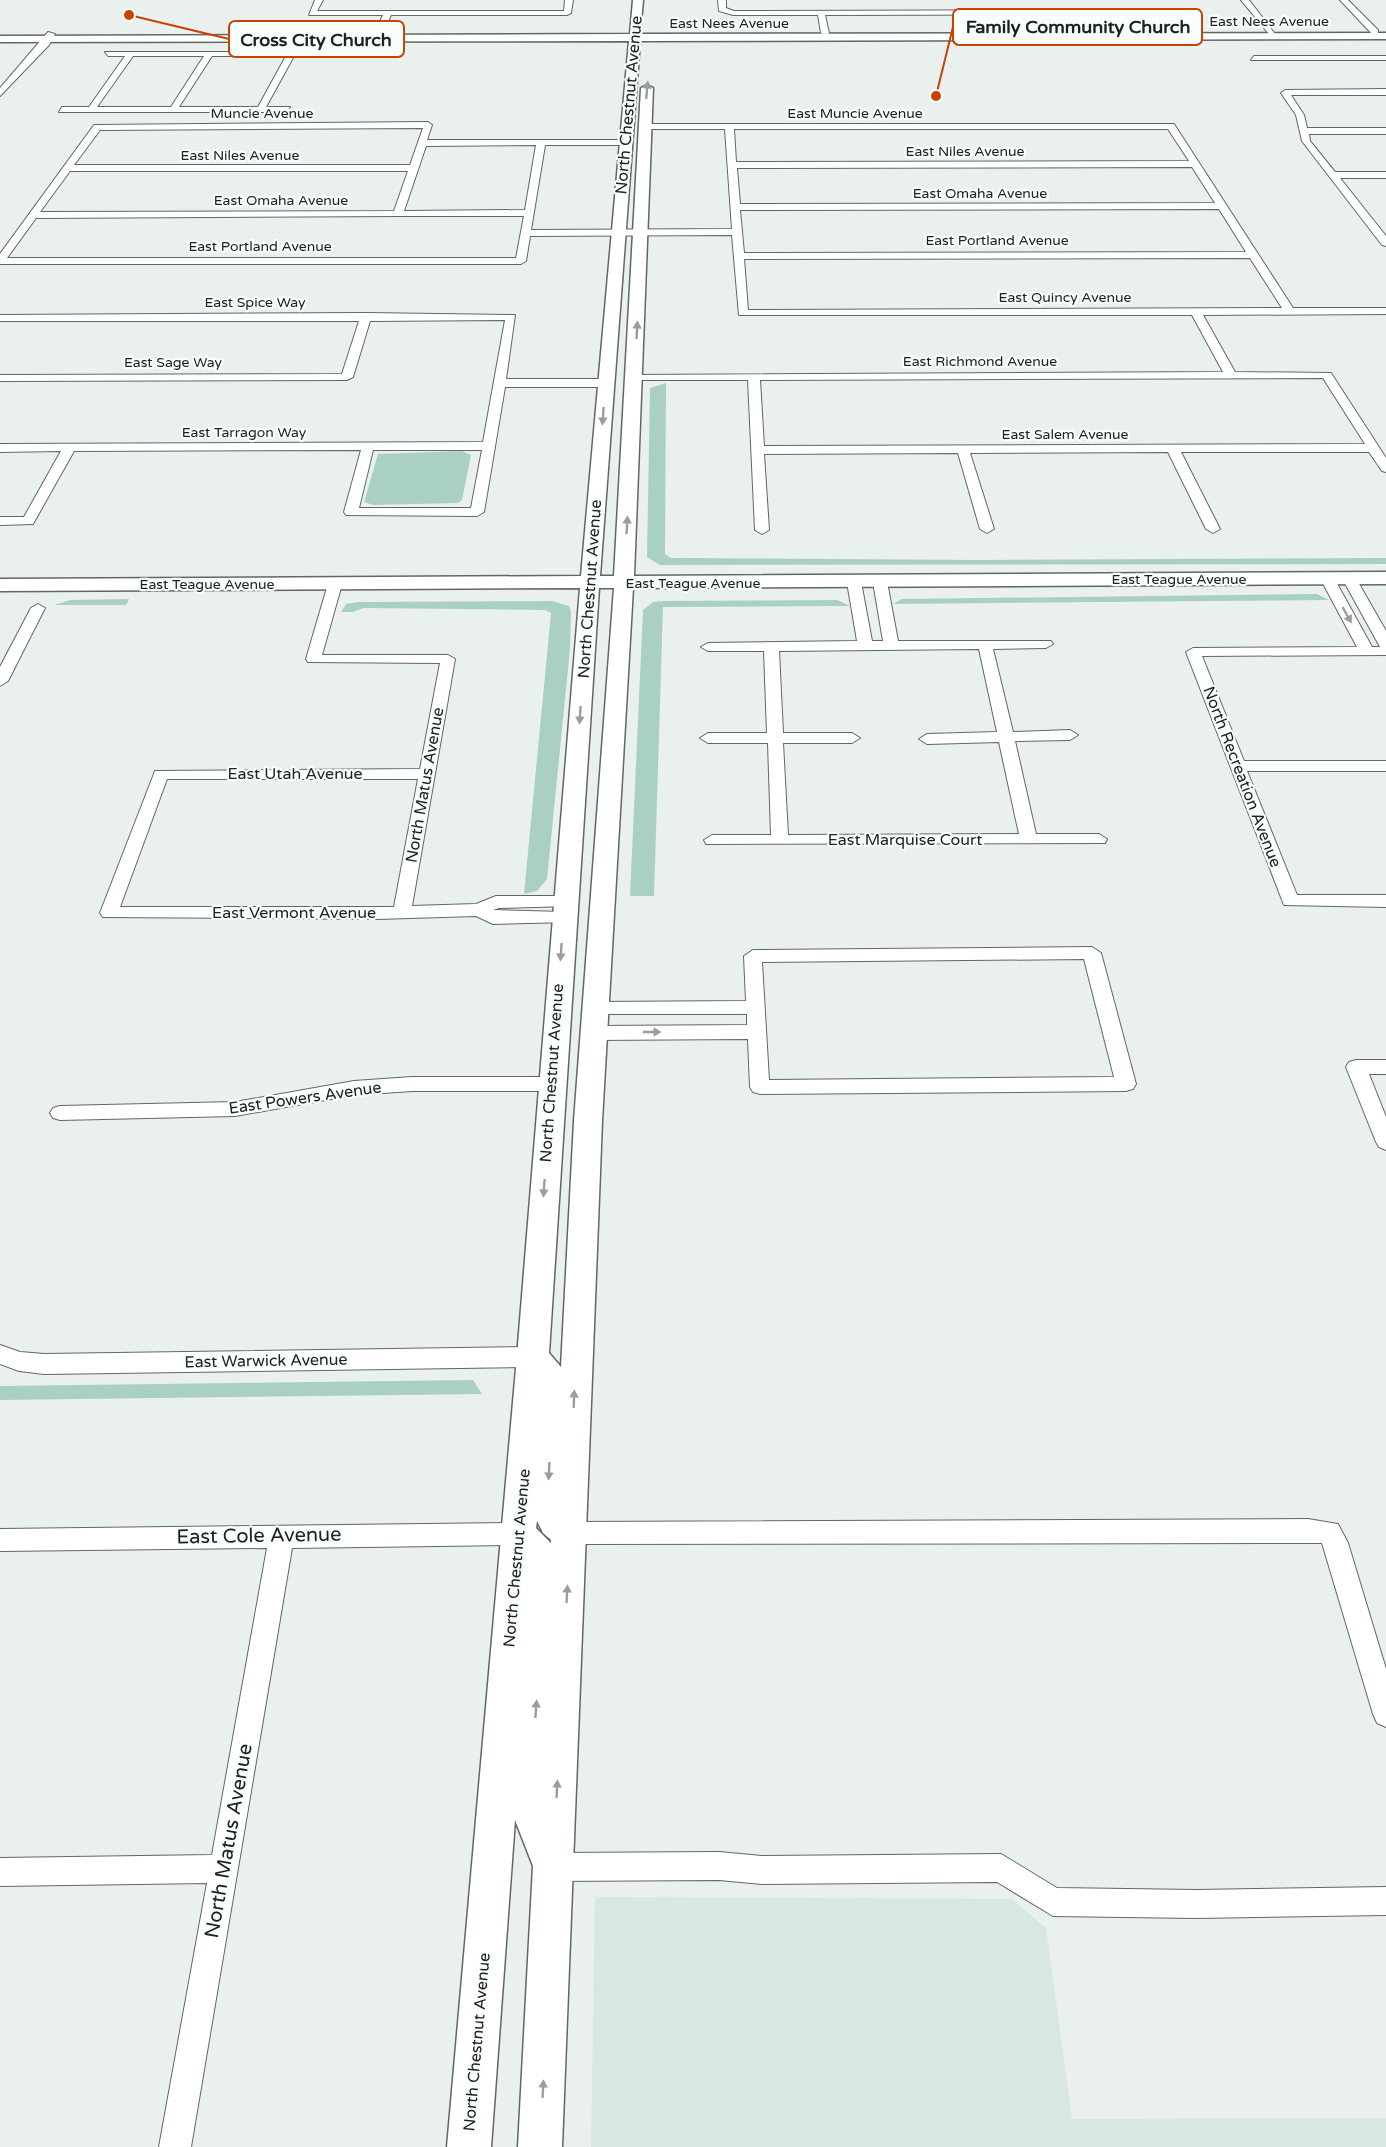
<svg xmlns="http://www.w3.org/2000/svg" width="1386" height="2147" font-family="'Varela Round',sans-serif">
  <rect width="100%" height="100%" fill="#eaf0ee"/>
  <polygon fill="#d8e7e2" points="595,1897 1012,1899 1046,1928 1072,2119 1386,2118 1386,2147 591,2147"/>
  <g fill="#aad0c3">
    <polygon points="666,383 665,554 671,558 978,560 1386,558 1386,564 660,565 647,557 650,388"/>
    <polygon points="462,451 471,455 462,500 458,503 373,505 364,502 378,454"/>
    <polygon points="1317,594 1329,600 893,604 902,599"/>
    <polygon points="129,599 126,605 54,605 71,600"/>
    <polygon points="837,600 850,606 663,607 654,896 630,896 643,610 653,602 663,601"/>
    <polygon points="552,601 569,606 571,611 570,649 547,879 537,891 524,894 551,613 545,610 363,608 353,612 341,612 346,604 358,602"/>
    <polygon points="473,1380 482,1394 0,1400 0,1386"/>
  </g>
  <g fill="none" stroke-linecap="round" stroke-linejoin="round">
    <g stroke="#616765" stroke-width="2">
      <g id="street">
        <polygon points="315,0 323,0 317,11 564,11 565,0 573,0 571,13 567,15 391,15 383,33 379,35 375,33 383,15 309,15"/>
        <polygon points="718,0 726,0 726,8 734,11 1146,10 1167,37 1160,39 1144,14 825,15 829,33 825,35 821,33 818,15 733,15 719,11"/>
        <polygon points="1241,0 1249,0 1275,34 1269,34"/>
        <polygon points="1340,0 1348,0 1378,30 1378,34 1372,34"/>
        <polygon points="48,32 55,34 49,45 0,96 0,88"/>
        <path d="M 105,52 L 317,52 L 321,54 L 294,56 L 266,107 L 290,107 L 287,112 L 59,112 L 62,107 L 89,107 L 125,56 L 108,56 ZM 133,56 L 204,56 L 171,107 L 97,107 ZM 212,56 L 286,56 L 258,107 L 179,107 Z"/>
        <polygon points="1254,56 1386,56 1386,60 1251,60"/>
        <polygon points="1386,89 1386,95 1291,95 1304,115 1307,128 1386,128 1386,134 1309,134 1310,141 1335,172 1386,172 1386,178 1340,178 1386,236 1386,246 1382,245 1302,141 1296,115 1281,93 1285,90"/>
        <path d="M 428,122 L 432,125 L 427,140 L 630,140 L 631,142 L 627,145 L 545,145 L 531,230 L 732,229 L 725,129 L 644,129 L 644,125 L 647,124 L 1174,124 L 1293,308 L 1386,308 L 1386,314 L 1203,315 L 1235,372 L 1331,373 L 1386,458 L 1386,472 L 1382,471 L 1369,452 L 1181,452 L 1220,529 L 1213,533 L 1206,529 L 1168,452 L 970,453 L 994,529 L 987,533 L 980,529 L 958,453 L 764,454 L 769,530 L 762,534 L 755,530 L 748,380 L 634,380 L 630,379 L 630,375 L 1223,372 L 1192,315 L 739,315 L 732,235 L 530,236 L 526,261 L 521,264 L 0,264 L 0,254 L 94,125 ZM 423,128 L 410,165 L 74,165 L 100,130 ZM 734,129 L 1168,129 L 1189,161 L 736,162 ZM 536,145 L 525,210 L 404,211 L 426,146 ZM 1192,167 L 1215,203 L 740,204 L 737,168 ZM 70,171 L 408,171 L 394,211 L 40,212 ZM 1219,209 L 1246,252 L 744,253 L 740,210 ZM 400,216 L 524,216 L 516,258 L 7,258 L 36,218 ZM 1250,258 L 1282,308 L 748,310 L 744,259 ZM 1323,378 L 1365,444 L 764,446 L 760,380 Z"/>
        <path d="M 366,313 L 515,315 L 506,379 L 606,379 L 612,383 L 606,387 L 505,387 L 484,512 L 477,516 L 346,515 L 344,512 L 361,450 L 74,451 L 33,524 L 0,525 L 0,517 L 24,517 L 61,451 L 0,452 L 0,444 L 483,442 L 505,320 L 370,321 L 353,377 L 347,380 L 0,381 L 0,375 L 342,374 L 359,321 L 0,321 L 0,315 ZM 373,450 L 482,450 L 471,508 L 359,508 Z"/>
        <polygon points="1327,574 1334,578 1372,647 1380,647 1342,578 1349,574 1354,575 1386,631 1386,655 1202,656 1244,761 1386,761 1386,771 1247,771 1297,895 1386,895 1386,907 1284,905 1186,652 1193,648 1357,647 1320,578"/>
        <path d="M 854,578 L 861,582 L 872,641 L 883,641 L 873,582 L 880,578 L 887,582 L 898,641 L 1051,641 L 1053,644 L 1046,648 L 993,649 L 1013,732 L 1070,730 L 1078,735 L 1070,740 L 1015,741 L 1036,834 L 1099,834 L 1107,839 L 1105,843 L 706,844 L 704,840 L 712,835 L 771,835 L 768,743 L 708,743 L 700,738 L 708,733 L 767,733 L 764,651 L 708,651 L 701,647 L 708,643 L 857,641 L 847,582 ZM 979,649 L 997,732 L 927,734 L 919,739 L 927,744 L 999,742 L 1019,834 L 788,835 L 783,743 L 852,743 L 860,738 L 852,733 L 783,733 L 779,651 Z"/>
        <path d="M 335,580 L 342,584 L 322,655 L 448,655 L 455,659 L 412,906 L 476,904 L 496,896 L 565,896 L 571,898 L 574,902 L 571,906 L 499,908 L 493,910 L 564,912 L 570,914 L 573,918 L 570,922 L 493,924 L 476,916 L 377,919 L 103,917 L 100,913 L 155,771 L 420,769 L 440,663 L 308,662 L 306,659 L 328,584 ZM 167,779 L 418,779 L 394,907 L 120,907 Z"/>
        <polygon points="38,604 45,608 8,681 0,686 0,667 31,608"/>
        <path d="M 1092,947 L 1101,953 L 1136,1084 L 1133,1089 L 1126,1091 L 760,1094 L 753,1092 L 750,1087 L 748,1039 L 594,1040 L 587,1038 L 584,1033 L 587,1028 L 594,1026 L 747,1025 L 747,1014 L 595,1014 L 588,1013 L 586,1008 L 588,1003 L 595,1002 L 746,1001 L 744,956 L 753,950 ZM 1084,959 L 1114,1077 L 769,1080 L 762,962 Z"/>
        <polygon points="1356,1060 1386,1060 1386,1074 1369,1074 1386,1117 1386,1150 1379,1147 1376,1142 1346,1067 1349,1062"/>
        <polygon points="412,1077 551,1077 558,1079 561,1084 558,1089 551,1091 412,1091 354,1095 235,1116 60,1120 53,1118 50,1113 53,1108 60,1106 235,1102 354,1081"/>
        <polygon points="0,1345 20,1352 44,1354 533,1347 541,1350 544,1357 541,1364 533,1367 44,1374 19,1371 0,1364"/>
        <polygon points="1308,1519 1338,1524 1348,1543 1386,1669 1386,1727 1377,1723 1373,1714 1322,1543 570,1544 561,1541 558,1533 561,1525 570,1522"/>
        <polygon points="519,1523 528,1526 531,1534 528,1542 519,1545 292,1548 191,2147 159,2147 207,1883 0,1886 0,1858 212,1855 267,1548 0,1551 0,1529"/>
        <polygon points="719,1852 762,1856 1001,1854 1057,1888 1196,1890 1386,1887 1386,1915 1196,1918 1053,1916 997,1882 762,1884 719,1880 553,1881 543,1877 539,1867 543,1857 553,1853"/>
      </g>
    </g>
    <g stroke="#616765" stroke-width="3">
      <path id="secondary" d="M 633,0 L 643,0 L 640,34 L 1386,33 L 1386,39 L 640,41 L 600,576 L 614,576 L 641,88 L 647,85 L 653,88 L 634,576 L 1386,572 L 1386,584 L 633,588 L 602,1121 L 562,2147 L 518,2147 L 533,1866 L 515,1820 L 491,2147 L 447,2147 L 517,1357 L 580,588 L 0,591 L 0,579 L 581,576 L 629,41 L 0,42 L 0,36 L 630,34 ZM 599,588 L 614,588 L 574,1121 L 561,1367 L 549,1353 ZM 537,1521 L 543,1533 L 551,1540 L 551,1543 L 536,1528 Z"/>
    </g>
    <use href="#street" fill="#fff" fill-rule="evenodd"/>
    <use href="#secondary" fill="#fff" fill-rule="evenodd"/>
  </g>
  <defs><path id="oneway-solid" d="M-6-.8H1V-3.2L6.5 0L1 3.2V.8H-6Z" transform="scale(1.5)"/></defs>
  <g fill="#9b9c9b">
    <use href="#oneway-solid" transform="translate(647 90) rotate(-85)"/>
    <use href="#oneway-solid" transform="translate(637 330) rotate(-87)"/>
    <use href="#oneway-solid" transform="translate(603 416) rotate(94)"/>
    <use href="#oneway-solid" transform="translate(627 525) rotate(-87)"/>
    <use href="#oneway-solid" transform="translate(1347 615) rotate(61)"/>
    <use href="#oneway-solid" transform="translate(580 715) rotate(94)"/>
    <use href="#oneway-solid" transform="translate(561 952) rotate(94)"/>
    <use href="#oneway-solid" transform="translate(652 1032)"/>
    <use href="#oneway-solid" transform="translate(544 1188) rotate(94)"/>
    <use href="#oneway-solid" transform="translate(574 1399) rotate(-88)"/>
    <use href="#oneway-solid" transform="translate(549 1471) rotate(93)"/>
    <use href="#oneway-solid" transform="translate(567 1594) rotate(-87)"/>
    <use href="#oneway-solid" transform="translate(536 1709) rotate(-86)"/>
    <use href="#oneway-solid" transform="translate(557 1789) rotate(-87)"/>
    <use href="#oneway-solid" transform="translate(543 2089) rotate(-87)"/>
  </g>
  <g text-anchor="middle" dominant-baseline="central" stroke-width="4.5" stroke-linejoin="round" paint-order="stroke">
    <g font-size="14" fill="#202221" stroke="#f7fefb">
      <text x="1269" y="21">East Nees Avenue</text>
      <text x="729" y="23">East Nees Avenue</text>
      <text x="262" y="113">Muncie Avenue</text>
      <text x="855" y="113">East Muncie Avenue</text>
      <text x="965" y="151">East Niles Avenue</text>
      <text x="240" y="155">East Niles Avenue</text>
      <text x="980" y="193">East Omaha Avenue</text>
      <text x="281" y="200">East Omaha Avenue</text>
      <text x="997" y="240">East Portland Avenue</text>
      <text x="260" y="246">East Portland Avenue</text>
      <text x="1065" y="297">East Quincy Avenue</text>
      <text x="255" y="302">East Spice Way</text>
      <text x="980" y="361">East Richmond Avenue</text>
      <text x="173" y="362">East Sage Way</text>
      <text x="244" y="432">East Tarragon Way</text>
      <text x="1065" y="434">East Salem Avenue</text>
      <text x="1179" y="579">East Teague Avenue</text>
      <text x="693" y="583">East Teague Avenue</text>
      <text x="207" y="584">East Teague Avenue</text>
    </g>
    <g font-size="16" fill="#202221" stroke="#f7fefb">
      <text transform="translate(629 105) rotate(-85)">North Chestnut Avenue</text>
      <text transform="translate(590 589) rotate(-86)">North Chestnut Avenue</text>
      <text x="295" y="774">East Utah Avenue</text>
      <text transform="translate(1242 777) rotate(69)">North Recreation Avenue</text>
      <text transform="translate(425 785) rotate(-80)">North Matus Avenue</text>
      <text x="905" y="840">East Marquise Court</text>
      <text x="294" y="913">East Vermont Avenue</text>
      <text transform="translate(552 1073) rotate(-86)">North Chestnut Avenue</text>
      <text transform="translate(305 1098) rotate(-8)">East Powers Avenue</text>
      <text transform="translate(266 1361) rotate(-1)">East Warwick Avenue</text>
      <text transform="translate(517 1558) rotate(-85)">North Chestnut Avenue</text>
      <text transform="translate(477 2042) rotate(-85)">North Chestnut Avenue</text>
    </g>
    <g font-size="20" fill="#202221" stroke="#f7fefb">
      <text transform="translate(259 1536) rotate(-1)">East Cole Avenue</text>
      <text transform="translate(229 1841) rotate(-80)">North Matus Avenue</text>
    </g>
  </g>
  <path fill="none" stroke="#c84203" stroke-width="2" d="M936 96L953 27M129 15L229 39"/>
  <g fill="#c84203" stroke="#f7fefb" stroke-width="2">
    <circle cx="936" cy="96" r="6"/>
    <circle cx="129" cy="15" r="6"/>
  </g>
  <g fill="#f7fefb" stroke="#c84203" stroke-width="2">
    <rect x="953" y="9" width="249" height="36" rx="6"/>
    <rect x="229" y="21" width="175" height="36" rx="6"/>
  </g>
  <g font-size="18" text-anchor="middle" font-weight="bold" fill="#202221">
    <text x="1078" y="33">Family Community Church</text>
    <text x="316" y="46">Cross City Church</text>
  </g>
</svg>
